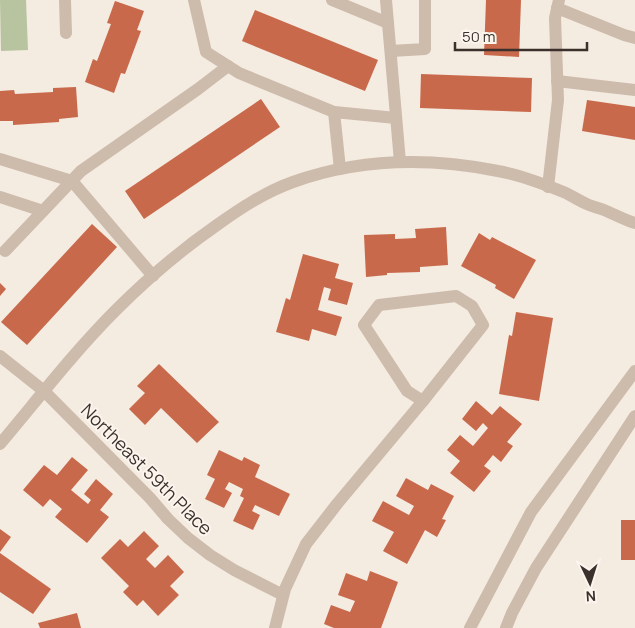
<svg xmlns="http://www.w3.org/2000/svg" width="635" height="628" font-family="Manrope,sans-serif">
  <rect width="100%" height="100%" fill="#f4ebe1"/>
  <polygon fill="#b8c4a0" points="0,0 26,0 28,50 1,51"/>
  <g fill="#c8694b">
    <polygon points="486,0 521,0 519,57 484,55"/>
    <polygon points="115,1 144,11 137,30 141,31 125,74 121,73 114,93 85,82 93,59 97,61 111,24 107,23"/>
    <polygon points="255,10 378,60 365,91 242,41"/>
    <polygon points="421,74 532,78 531,112 420,108"/>
    <polygon points="76,87 78,117 59,119 59,122 13,125 13,121 0,121 0,91 14,90 15,94 53,92 53,88"/>
    <polygon points="261,99 280,127 144,219 125,191"/>
    <polygon points="587,100 635,107 635,140 582,131"/>
    <polygon points="92,224 117,247 27,345 1,322"/>
    <polygon points="446,227 448,265 420,267 420,272 387,273 387,275 366,277 364,235 395,234 395,239 416,238 415,229"/>
    <polygon points="479,233 490,240 492,237 536,260 514,299 495,288 496,285 461,266"/>
    <polygon points="303,254 339,264 335,278 353,283 347,305 328,300 331,289 324,287 318,310 342,317 336,336 312,329 309,341 276,332 286,298 290,300"/>
    <polygon points="0,283 6,289 0,296"/>
    <polygon points="516,312 553,318 539,401 499,394 509,335 512,336"/>
    <polygon points="159,364 219,422 197,443 161,408 145,425 129,409 145,393 137,386"/>
    <polygon points="476,401 492,415 500,406 522,424 507,442 513,446 501,462 493,455 484,466 491,471 474,492 450,473 460,461 447,450 460,435 473,446 488,428 483,423 476,431 462,419"/>
    <polygon points="219,450 242,461 244,457 260,465 255,477 290,494 279,516 255,505 252,511 260,515 253,530 233,521 244,498 240,496 243,489 229,482 225,489 232,493 224,508 205,499 215,479 207,475"/>
    <polygon points="72,457 88,470 71,490 88,504 91,500 84,494 96,479 113,494 100,510 109,517 87,543 55,517 62,509 50,499 43,507 23,490 44,465 57,475"/>
    <polygon points="406,478 428,490 431,484 454,496 442,519 446,520 437,537 425,530 407,564 383,551 394,532 372,521 383,501 409,515 414,506 396,496"/>
    <rect x="621" y="520" width="14" height="40"/>
    <polygon points="0,529 11,537 0,552"/>
    <polygon points="144,531 159,546 146,559 155,568 168,555 184,572 170,586 179,595 158,616 143,600 137,606 123,592 129,586 101,558 120,539 128,547"/>
    <polygon points="0,553 51,589 33,614 0,592"/>
    <polygon points="370,571 398,582 381,628 334,628 324,624 331,605 350,612 355,601 338,595 346,573 367,581"/>
    <polygon points="77,613 81,628 40,628 38,623"/>
  </g>
  <g fill="none" stroke-linecap="round" stroke-linejoin="round">
    <g stroke="#cdbbac" stroke-width="12">
      <polyline points="65,0 66,33"/>
      <polyline points="194,0 206,52 239,73 334,112 396,118"/>
      <polyline points="332,0 388,23"/>
      <polyline points="386,0 400,162"/>
      <polyline points="557,8 624,35 635,38"/>
      <polyline points="391,51 425,49 425,0"/>
      <polyline points="557,81 635,90"/>
      <polyline points="334,112 340,169"/>
      <polyline points="0,159 72,181 153,276"/>
      <polyline points="548,187 558,100 555,18 559,0"/>
      <polyline points="0,197 43,211"/>
      <polyline points="5,251 81,171 198,89 228,66"/>
      <polygon points="456,296 472,306 483,325 423,401 407,391 364,325 379,305"/>
      <polyline points="0,356 44,391 150,498 168,519 188,538 210,555 234,570 283,595"/>
      <path d="M 0,444 C 38,399 74,352 116,310 C 147,279 181,250 217,225 C 241,208 265,192 293,182 C 360,158 428,157 498,171 C 521,175 544,184 566,193 C 574,197 581,202 589,205 C 594,207 599,208 604,210 C 614,214 624,220 635,223"/>
      <polyline points="275,628 285,589 306,544 337,504 423,401"/>
      <polyline points="470,628 531,512 635,371"/>
      <polyline points="506,628 512,613 536,568 635,416"/>
    </g>
  </g>
  <g text-anchor="middle" dominant-baseline="central" stroke-width="4" stroke-linejoin="round" paint-order="stroke">
    <g font-size="18" fill="#3b302b" stroke="#fbf5ee">
      <text transform="translate(147 469) rotate(45)">Northeast 59th Place</text>
    </g>
  </g>
  <g transform="translate(590 583) rotate(176)" stroke="#fbf5ee" stroke-width="4" paint-order="stroke">
  <path d="M0-4L9 19L0 12L-9 19Z" fill="#3b302b"/>
  <text y="-8" font-size="14" font-weight="bold" text-anchor="middle" fill="#3b302b">N</text>
  </g>
  <path d="M455 42v8h132v-8" fill="none" stroke="#3b302b" stroke-width="2.5"/>
  <text x="462" y="42" font-size="15" fill="#3b302b" stroke="#fbf5ee" stroke-width="4" paint-order="stroke">50 m</text>
</svg>
